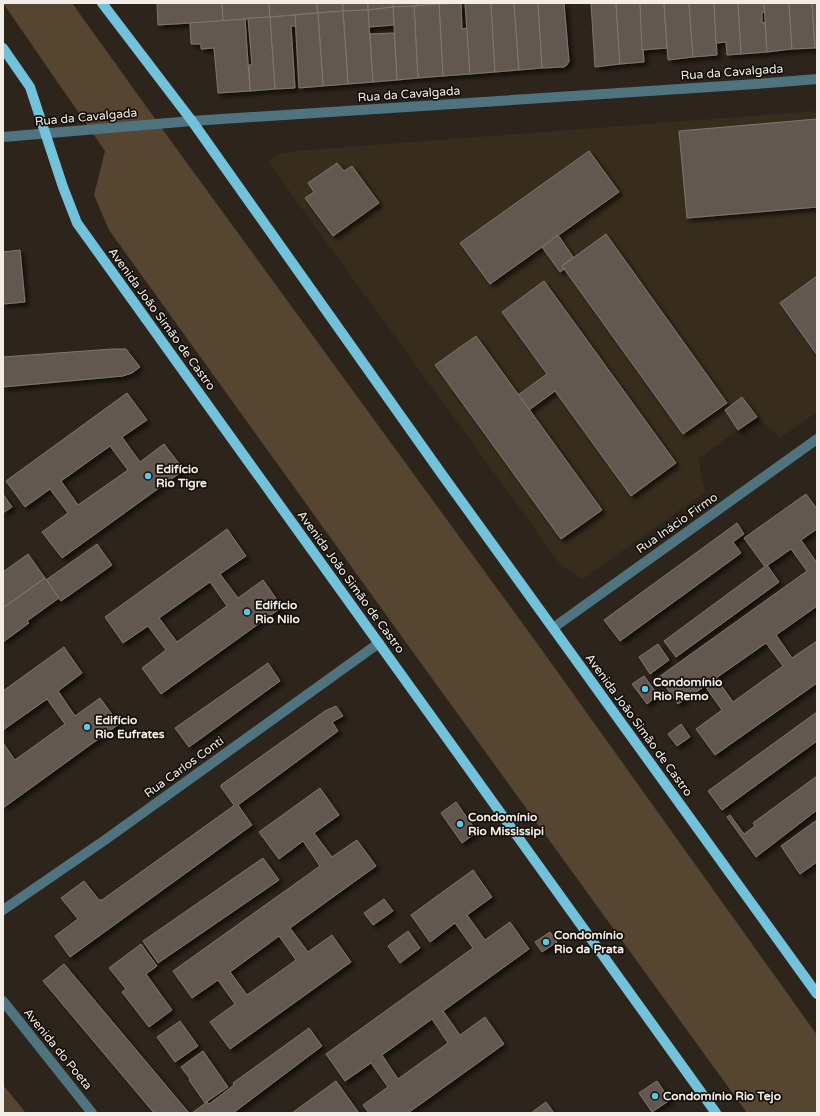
<svg xmlns="http://www.w3.org/2000/svg" width="820" height="1116" font-family="'Varela Round',sans-serif">
  <defs>
    <filter id="shadow"><feDropShadow dx="3.5" dy="3.5" stdDeviation="2" flood-color="#0009"/></filter>
  </defs>
  <rect width="100%" height="100%" fill="#2d251c"/>
  <polygon fill="#382c1d" points="817,111 817,412 780,438 757,417 738,430 698,459 705,492 583,579 561,565 269,163 275,155 295,151"/>
  <g fill="#564530">
    <polygon points="3,3 72,3 176,148 539,646 817,1035 817,1113 747,1113 397,630 109,230 94,195 105,151"/>
    <polygon points="3,1085 26,1113 3,1113"/>
  </g>
  <g fill="#63594f" stroke="#81776c" fill-rule="evenodd" filter="url(#shadow)">
    <polygon points="157,3 222,3 223,21 158,25"/>
    <polygon points="222,3 269,3 270,17 223,21"/>
    <polygon points="269,3 317,3 318,13 270,17"/>
    <polygon points="317,3 343,3 343,11 318,13"/>
    <polygon points="343,3 368,3 368,10 343,11"/>
    <polygon points="368,3 393,3 393,7 368,10"/>
    <polygon points="393,3 416,3 417,6 393,7"/>
    <polygon points="416,3 429,3 429,5 417,6"/>
    <polygon points="461,3 462,29 467,28 470,74 443,76 439,4"/>
    <polygon points="465,3 491,3 495,72 470,74"/>
    <polygon points="491,3 514,3 519,70 495,72"/>
    <polygon points="514,3 538,3 542,68 519,70"/>
    <polygon points="538,3 564,3 569,61 567,65 564,67 542,68"/>
    <polygon points="591,3 616,3 620,64 595,67"/>
    <polygon points="616,3 640,3 644,62 620,64"/>
    <polygon points="640,3 664,3 667,48 642,50"/>
    <polygon points="664,3 689,3 693,57 668,60"/>
    <polygon points="689,3 714,3 717,55 693,57"/>
    <polygon points="714,3 738,3 741,54 727,55 726,42 716,43"/>
    <polygon points="738,3 764,3 765,12 762,12 762,23 765,22 767,52 741,54"/>
    <polygon points="764,3 789,3 792,49 767,52"/>
    <polygon points="789,3 812,3 815,48 792,49"/>
    <polygon points="812,3 817,3 817,48 815,48"/>
    <polygon points="439,4 443,76 418,78 414,6"/>
    <polygon points="414,6 418,78 397,80 393,7"/>
    <polygon points="393,7 394,25 369,27 368,10"/>
    <polygon points="368,10 373,82 348,84 343,11"/>
    <polygon points="343,11 348,84 323,86 318,13"/>
    <polygon points="318,13 323,86 299,88 295,15"/>
    <polygon points="295,15 296,26 291,26 295,88 275,89 270,17"/>
    <polygon points="270,17 275,89 250,91 249,65 252,65 248,18"/>
    <polygon points="245,19 250,91 218,93 214,48 201,49 201,44 191,44 190,23"/>
    <polygon points="394,33 397,80 373,82 370,34"/>
    <polygon points="817,119 817,207 687,218 679,131"/>
    <polygon points="589,151 619,192 490,284 460,243"/>
    <polygon points="337,163 344,171 352,166 379,203 333,236 305,198 314,192 308,183"/>
    <polygon points="606,234 727,403 683,434 562,266"/>
    <polygon points="558,235 573,257 562,266 564,269 560,272 542,247"/>
    <polygon points="20,250 25,302 3,304 3,252"/>
    <polygon points="817,276 817,355 780,303"/>
    <polygon points="544,281 676,463 631,496 555,391 529,410 518,395 547,374 502,312"/>
    <polygon points="476,336 602,510 561,539 435,365"/>
    <polygon points="112,349 126,349 140,367 132,373 123,376 3,387 3,357"/>
    <path d="M 127,393 L 147,420 L 122,437 L 140,462 L 164,444 L 184,470 L 62,558 L 42,532 L 68,513 L 50,489 L 25,507 L 6,481 ZM 110,446 L 128,470 L 78,505 L 61,481 Z"/>
    <polygon points="742,397 757,417 738,430 725,410"/>
    <polygon points="3,494 12,507 3,513"/>
    <path d="M 806,494 L 817,509 L 817,529 L 801,540 L 817,563 L 817,606 L 776,635 L 792,658 L 817,641 L 817,683 L 715,755 L 696,729 L 722,710 L 705,686 L 678,704 L 659,677 L 807,571 L 791,549 L 765,567 L 744,538 ZM 766,643 L 783,666 L 733,702 L 716,678 Z"/>
    <polygon points="737,523 744,534 733,542 741,553 620,641 604,620"/>
    <path d="M 227,529 L 246,556 L 220,574 L 238,598 L 263,580 L 282,607 L 161,694 L 142,668 L 166,650 L 148,626 L 123,643 L 105,617 ZM 210,582 L 227,606 L 177,642 L 159,618 Z"/>
    <polygon points="97,544 112,565 61,601 46,580"/>
    <polygon points="28,554 45,578 3,608 3,572"/>
    <polygon points="767,565 779,582 676,657 664,641"/>
    <polygon points="45,578 59,598 27,621 29,623 3,642 3,608"/>
    <polygon points="658,644 669,660 650,674 639,657"/>
    <polygon points="64,647 82,673 58,691 75,716 100,698 119,724 3,808 3,743 15,760 65,724 47,699 3,730 3,691"/>
    <polygon points="268,663 280,681 189,747 175,728"/>
    <polygon points="644,676 658,695 647,704 632,684"/>
    <polygon points="336,706 343,716 332,722 338,731 238,805 252,825 70,957 55,936 78,919 61,898 84,881 99,900 102,900 232,807 234,805 221,787 221,785 325,711"/>
    <polygon points="817,712 817,741 722,810 708,791"/>
    <polygon points="681,724 690,737 677,746 668,734"/>
    <polygon points="817,776 817,810 756,857 727,817 730,815 744,834 755,826 753,823"/>
    <path d="M 320,788 L 339,815 L 314,833 L 332,857 L 357,840 L 376,866 L 290,928 L 308,952 L 332,935 L 351,962 L 230,1049 L 210,1022 L 235,1004 L 218,980 L 192,998 L 173,971 L 320,866 L 303,841 L 279,859 L 259,832 ZM 279,936 L 296,960 L 247,995 L 230,972 Z"/>
    <polygon points="456,802 477,832 462,843 441,813"/>
    <polygon points="817,820 817,862 800,874 781,846"/>
    <polygon points="263,858 279,880 158,963 143,941"/>
    <path d="M 473,870 L 492,897 L 467,915 L 485,940 L 510,922 L 529,949 L 443,1011 L 460,1035 L 485,1017 L 504,1044 L 408,1113 L 369,1113 L 363,1105 L 388,1087 L 371,1063 L 345,1081 L 326,1054 L 473,948 L 455,923 L 430,942 L 411,915 ZM 432,1019 L 448,1043 L 398,1079 L 382,1055 Z"/>
    <polygon points="384,899 393,911 373,925 364,913"/>
    <polygon points="408,931 420,948 400,963 388,946"/>
    <polygon points="550,932 557,942 542,952 535,942"/>
    <polygon points="141,944 157,966 146,974 172,1010 149,1027 122,992 126,989 109,968"/>
    <polygon points="64,964 189,1113 154,1113 43,981"/>
    <polygon points="180,1021 198,1046 175,1062 157,1037"/>
    <polygon points="309,1028 322,1046 233,1113 192,1113 207,1102 209,1104 234,1085 233,1083"/>
    <polygon points="203,1051 228,1087 205,1103 189,1080 190,1079 181,1067"/>
    <polygon points="336,1081 359,1113 292,1113"/>
    <polygon points="657,1081 670,1100 652,1112 639,1093"/>
    <polygon points="546,1102 554,1113 531,1113"/>
  </g>
  <g fill="none" stroke-linecap="round" stroke-linejoin="round">
    <g stroke="#4f7480" stroke-width="10">
      <polyline points="3,137 192,121 756,84 817,79"/>
      <polyline points="553,628 817,439"/>
      <polyline points="3,910 105,840 379,643"/>
      <polyline points="3,1001 92,1113"/>
    </g>
    <g stroke="#72c2db" stroke-width="10">
      <polyline points="102,3 192,121 441,473 817,994"/>
      <polyline points="3,48 30,87 63,187 77,223 716,1113"/>
    </g>
  </g>
  <g fill="#5cc7e7" stroke="#130f0b" stroke-width="1.5">
    <circle cx="148" cy="476" r="4"/>
    <circle cx="247" cy="612" r="4"/>
    <circle cx="645" cy="689" r="4"/>
    <circle cx="87" cy="727" r="4"/>
    <circle cx="460" cy="824" r="4"/>
    <circle cx="546" cy="942" r="4"/>
    <circle cx="655" cy="1096" r="4"/>
  </g>
  <g text-anchor="middle" dominant-baseline="central" stroke-width="3.5" stroke-linejoin="round" paint-order="stroke">
    <g font-size="12" fill="#f3ede7" stroke="#130f0b">
      <text transform="translate(732 72) rotate(-4)">Rua da Cavalgada</text>
      <text transform="translate(409 94) rotate(-4)">Rua da Cavalgada</text>
      <text transform="translate(86 117) rotate(-5)">Rua da Cavalgada</text>
      <text transform="translate(162 319) rotate(54)">Avenida João Simão de Castro</text>
      <text transform="translate(677 523) rotate(-35)">Rua Inácio Firmo</text>
      <text transform="translate(351 582) rotate(54)">Avenida João Simão de Castro</text>
      <text transform="translate(639 725) rotate(54)">Avenida João Simão de Castro</text>
      <text transform="translate(184 767) rotate(-36)">Rua Carlos Conti</text>
      <text transform="translate(58 1049) rotate(51)">Avenida do Poeta</text>
    </g>
    <g font-size="12" font-weight="bold" fill="#f3ede7" stroke="#130f0b" text-anchor="start">
      <text x="156" y="469">Edifício<tspan x="156" dy="14">Rio Tigre</tspan></text>
      <text x="255" y="605">Edifício<tspan x="255" dy="14">Rio Nilo</tspan></text>
      <text x="653" y="682">Condomínio<tspan x="653" dy="14">Rio Remo</tspan></text>
      <text x="95" y="720">Edifício<tspan x="95" dy="14">Rio Eufrates</tspan></text>
      <text x="468" y="817">Condomínio<tspan x="468" dy="14">Rio Mississipi</tspan></text>
      <text x="554" y="935">Condomínio<tspan x="554" dy="14">Rio da Prata</tspan></text>
      <text x="663" y="1096">Condomínio Rio Tejo</text>
    </g>
  </g>
  <rect width="820" height="1116" fill="none" stroke="#f3ede7" stroke-width="8"/>
</svg>
